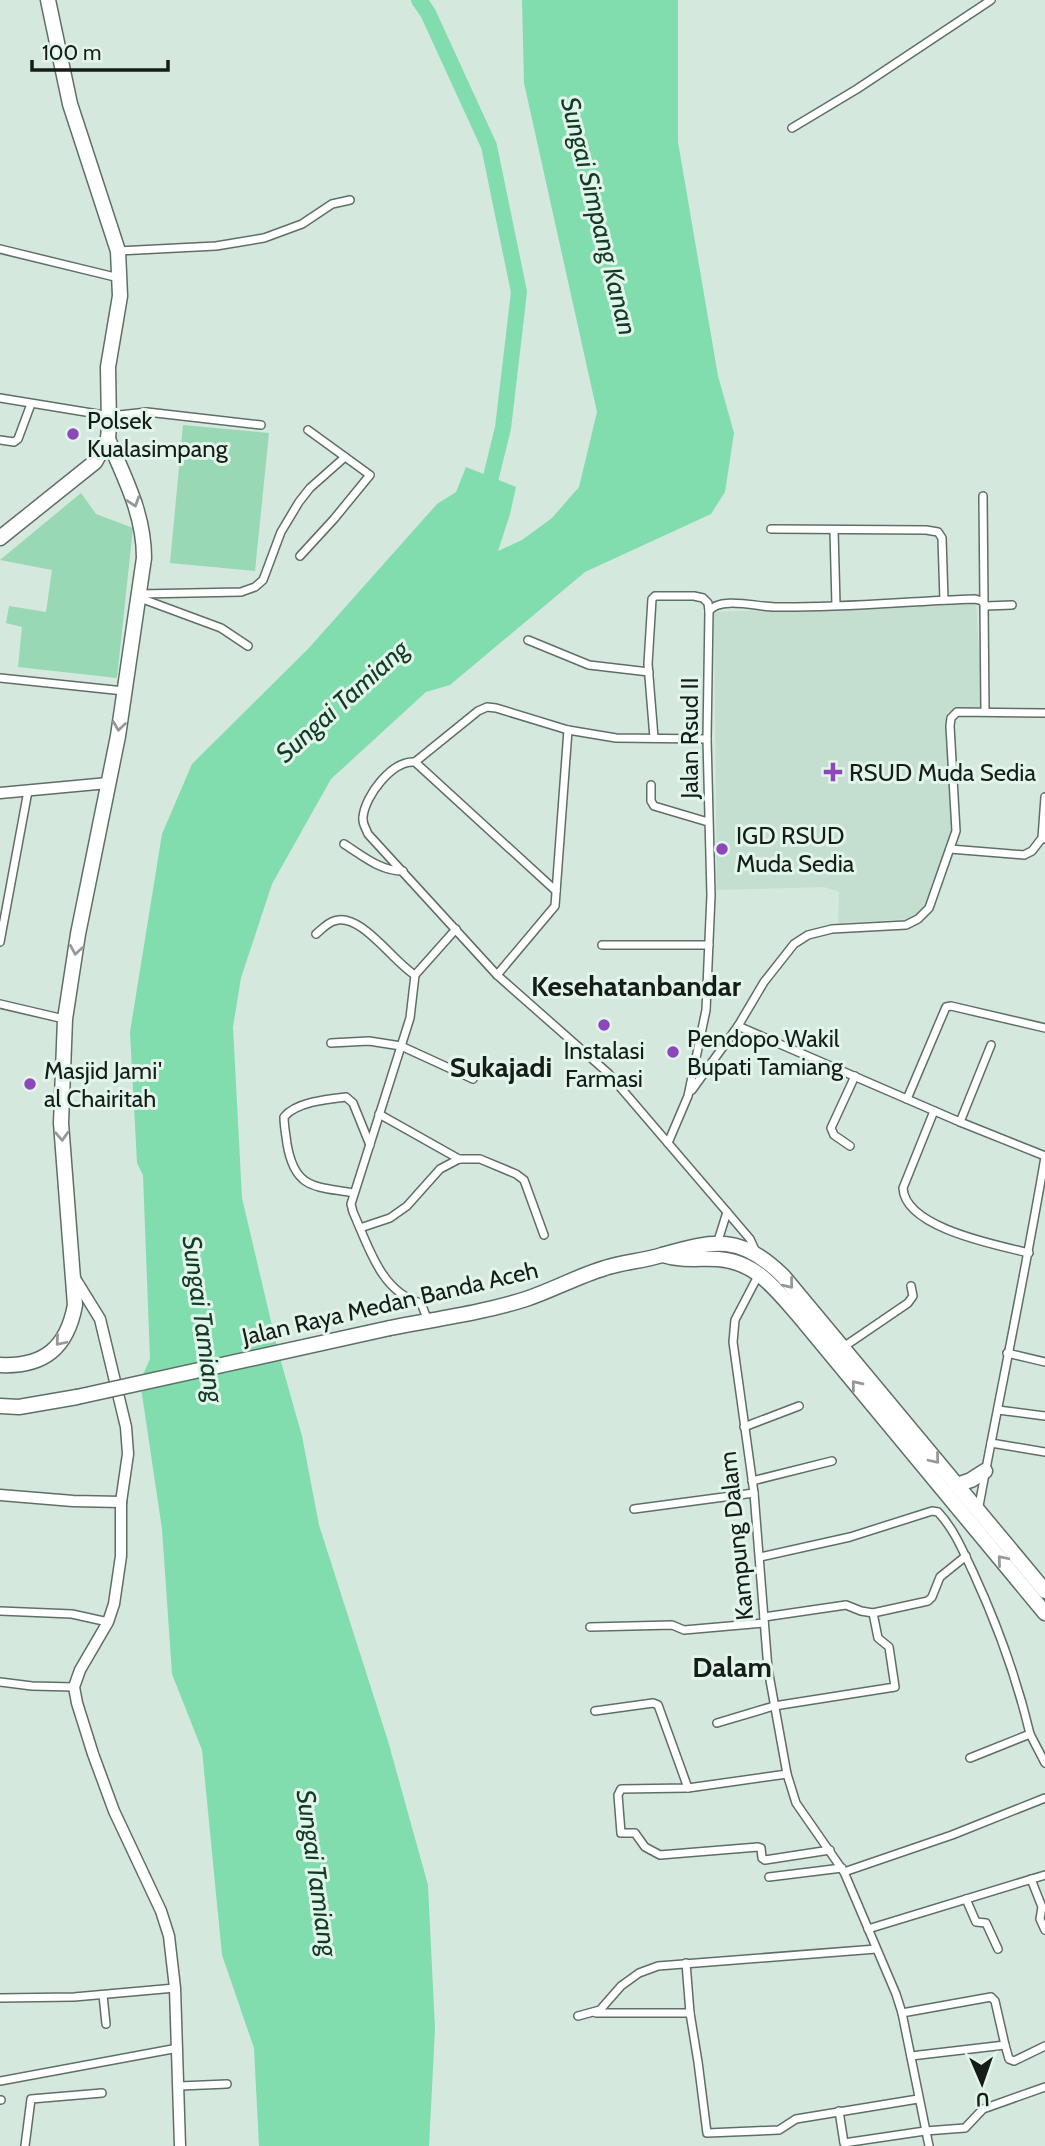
<svg xmlns="http://www.w3.org/2000/svg" width="1045" height="2146" font-family="Cabin,sans-serif">
  <rect width="100%" height="100%" fill="#d5e8dd"/>
  <polygon fill="#c4decf" points="976,602 982,707 947,712 952,833 925,908 911,919 838,923 839,892 824,887 717,890 714,612"/>
  <g fill="#98d8b5">
    <polygon points="183,425 269,433 255,571 170,563"/>
    <polygon points="81,493 96,514 133,528 117,678 18,667 22,627 6,623 9,606 46,612 52,570 0,560"/>
  </g>
  <polygon fill="#81ddad" points="522,0 678,0 678,142 718,376 734,433 725,492 711,514 585,572 450,685 426,692 331,779 272,884 241,978 233,1027 242,1198 278,1351 302,1436 319,1525 388,1741 428,1885 435,2029 429,2146 259,2146 254,2048 222,1955 202,1750 172,1674 162,1529 140,1381 150,1359 143,1175 137,1163 130,1032 162,834 192,764 308,649 437,504 456,492 466,467 516,487 510,514 498,551 522,540 552,518 579,487 597,412 524,83"/>
  <g fill="none" stroke-linecap="round" stroke-linejoin="round">
    <polyline stroke="#81ddad" stroke-width="16" points="419,0 428,13 489,146 519,292 503,428 486,497"/>
    <g stroke="#5f6f66" stroke-width="10">
      <g id="street">
        <polyline points="792,128 857,89 991,0"/>
        <polyline points="0,249 119,278"/>
        <polyline points="118,251 216,246 264,238 302,224 332,204 350,200"/>
        <polyline points="0,398 110,416 147,412 261,425"/>
        <polyline points="0,440 14,442 18,439 31,404"/>
        <polyline points="983,496 985,711"/>
        <polyline points="771,529 926,530 938,532 942,538 944,600"/>
        <polyline points="834,530 836,605"/>
        <polyline points="300,556 334,519 370,475 308,430"/>
        <polyline points="140,594 241,592 255,587 263,580 281,532 299,502 310,488 345,457"/>
        <polyline points="140,598 221,628 248,646"/>
        <polyline points="986,606 1012,605"/>
        <polyline points="528,640 589,665 649,672"/>
        <polyline points="0,678 124,691"/>
        <polyline points="654,738 648,664 652,599 655,596 694,596 703,598 708,603 709,611"/>
        <path d="M 707,739 L 616,738 L 568,730 L 496,708 L 487,707 L 478,711 L 415,762 C 392,760 365,796 363,817 C 362,824 366,828 368,834 L 497,975 L 608,1073 L 727,1212 L 750,1239 L 756,1252"/>
        <polyline points="415,762 556,891"/>
        <polyline points="651,785 651,801 654,806 708,822"/>
        <polyline points="1042,838 1045,797"/>
        <path d="M 344,844 C 363,856 380,871 403,871"/>
        <polyline points="950,849 1024,855 1032,851 1042,838 1045,839"/>
        <path d="M 316,934 C 321,930 327,923 334,921 C 360,911 393,962 415,975"/>
        <polyline points="0,942 28,791"/>
        <polyline points="602,945 709,945"/>
        <polyline points="497,975 555,906 568,730"/>
        <polyline points="0,1004 64,1019"/>
        <polyline points="738,1026 960,1122 1045,1156"/>
        <polyline points="331,1043 369,1041 401,1046 473,1079"/>
        <polyline points="692,1090 738,1026 764,982 794,944 808,935 832,929 906,925 918,919 929,908 956,831 950,726 951,718 957,712 1045,713"/>
        <polyline points="907,1099 946,1007 951,1006 1045,1028"/>
        <path d="M 934,1111 L 903,1188 C 905,1228 997,1245 1029,1253"/>
        <polyline points="379,1114 459,1159"/>
        <polyline points="960,1122 991,1045"/>
        <path d="M 668,1143 L 688,1096 L 706,1010 L 711,895 L 707,739 L 709,611 C 720,596 758,607 775,607 C 842,608 909,601 975,599 L 982,601 L 986,606"/>
        <polyline points="850,1146 834,1135 831,1128 855,1076"/>
        <path d="M 354,1193 C 315,1186 295,1190 287,1144 C 286,1135 284,1126 284,1117 C 296,1102 328,1099 346,1097 L 353,1103 L 370,1145"/>
        <polyline points="360,1228 390,1218 407,1206 440,1169 459,1159 480,1159 516,1174 524,1180 544,1235"/>
        <polyline points="717,1244 727,1212"/>
        <polyline points="759,1274 735,1320 733,1342 754,1493 768,1669 787,1774 796,1803 844,1872 896,1994 902,2013 929,2146"/>
        <path d="M 428,1321 L 421,1303 C 381,1293 368,1245 353,1212 L 351,1204 L 410,1018 L 415,975 L 456,929"/>
        <polyline points="842,1348 908,1303 913,1296 911,1286"/>
        <polyline points="1007,1353 1045,1362"/>
        <polyline points="998,1410 1045,1416"/>
        <polyline points="744,1427 799,1406"/>
        <polyline points="991,1443 1045,1452"/>
        <polyline points="752,1481 832,1461"/>
        <polyline points="634,1509 754,1493"/>
        <path d="M 978,1511 C 1000,1393 1025,1275 1045,1157"/>
        <path d="M 760,1557 L 850,1537 L 932,1511 L 938,1512 C 954,1529 963,1551 973,1572 C 997,1624 1017,1679 1030,1734"/>
        <polyline points="0,1611 72,1614 108,1622"/>
        <polyline points="764,1617 846,1605 861,1611 873,1613 928,1601 932,1597 940,1577 966,1556"/>
        <polyline points="590,1627 672,1625 684,1630 764,1623"/>
        <polyline points="0,1682 32,1686 74,1687"/>
        <polyline points="595,1711 653,1703 658,1705 688,1788"/>
        <polyline points="717,1723 774,1706 895,1687 889,1647 878,1638 873,1613"/>
        <polyline points="970,1758 1030,1734 1045,1763"/>
        <polyline points="787,1774 688,1788 621,1789 618,1795 621,1833 635,1833 645,1847 660,1855 758,1847 761,1848 762,1858 765,1860 830,1850"/>
        <polyline points="844,1872 952,1835 1045,1798"/>
        <polyline points="769,1877 842,1868"/>
        <polyline points="1031,1879 1042,1907 1040,1919 1045,1930"/>
        <polyline points="966,1899 976,1922 986,1923 998,1949"/>
        <polyline points="868,1929 1045,1875"/>
        <polyline points="686,1963 690,2013 698,2062 707,2133 779,2130 796,2119 918,2099"/>
        <polyline points="103,1995 106,2024"/>
        <polyline points="0,1998 74,1997 175,1988"/>
        <polyline points="596,2013 690,2013"/>
        <polyline points="902,2013 991,1997 995,2001 1005,2045 911,2056"/>
        <polyline points="578,2016 600,2010 621,1986 639,1973 658,1966 876,1949"/>
        <polyline points="1005,2045 1009,2059 1014,2061 1045,2046"/>
        <polyline points="0,2081 178,2048"/>
        <polyline points="180,2086 227,2084"/>
        <polyline points="0,2100 1,2100"/>
        <polyline points="839,2111 844,2143 925,2131 965,2128 983,2109 1045,2087"/>
        <polyline points="25,2146 31,2099 102,2093"/>
      </g>
    </g>
    <g stroke="#5f6f66" stroke-width="13">
      <g id="secondary">
        <polyline points="0,793 108,783"/>
        <polyline points="74,1277 100,1319 126,1427 128,1454 121,1502 121,1556 114,1604 108,1622 80,1670 74,1687 77,1703 93,1754 114,1811 161,1911 169,1936 175,1988 180,2146"/>
        <polyline points="0,1495 73,1501 121,1502"/>
      </g>
    </g>
    <g stroke="#5f6f66" stroke-width="17">
      <g id="highway">
        <polyline points="0,538 95,462 108,439 109,426 108,367 120,296 118,251 70,104 48,0"/>
        <path d="M 663,1255 C 681,1261 699,1258 718,1259 C 757,1262 776,1290 800,1317 L 1045,1613"/>
        <path d="M 390,1328 C 435,1319 482,1313 526,1299 C 553,1290 578,1276 605,1268 C 623,1262 643,1261 662,1255 C 714,1240 741,1234 783,1276 L 1045,1591"/>
        <path d="M 0,1365 C 44,1367 67,1348 75,1305 L 61,1123 L 65,1019 L 78,934 L 118,736 L 144,558 C 144,514 125,479 108,439"/>
        <polyline points="0,1406 19,1407 77,1397"/>
        <polyline points="957,1485 971,1480 985,1471"/>
      </g>
    </g>
    <use href="#street" stroke="#fff" stroke-width="7"/>
    <use href="#secondary" stroke="#fff" stroke-width="10"/>
    <use href="#highway" stroke="#fff" stroke-width="14"/>
    <g stroke="#5f6f66" stroke-width="17" stroke-linecap="butt">
      <polyline id="highway-bridge" points="77,1397 390,1328"/>
    </g>
    <use href="#highway-bridge" stroke="#fff" stroke-width="14"/>
  </g>
  <defs><path id="oneway-chevron" d="M-2-3.5L2.5 0L-2 3.5" fill="none" stroke-width="1.6" stroke-linecap="round" stroke-linejoin="round" transform="scale(1.75)"/></defs>
  <g stroke="#969998">
    <use href="#oneway-chevron" transform="translate(134 502) rotate(72)"/>
    <use href="#oneway-chevron" transform="translate(119 726) rotate(98)"/>
    <use href="#oneway-chevron" transform="translate(76 950) rotate(99)"/>
    <use href="#oneway-chevron" transform="translate(62 1136) rotate(87)"/>
    <use href="#oneway-chevron" transform="translate(789 1284) rotate(51)"/>
    <use href="#oneway-chevron" transform="translate(60 1341) rotate(130)"/>
    <use href="#oneway-chevron" transform="translate(856 1385) rotate(-129)"/>
    <use href="#oneway-chevron" transform="translate(935 1459) rotate(50)"/>
    <use href="#oneway-chevron" transform="translate(1002 1560) rotate(-130)"/>
  </g>
  <g fill="#8d47ba" stroke="#e2f5ea" stroke-width="2.5">
    <circle cx="73" cy="434" r="7"/>
    <path d="M829.5 761.5h7v7h7v7h-7v7h-7v-7h-7v-7h7z"/>
    <circle cx="722" cy="849" r="7"/>
    <circle cx="604" cy="1025" r="7"/>
    <circle cx="673" cy="1052" r="7"/>
    <circle cx="30" cy="1084" r="7"/>
  </g>
  <g text-anchor="middle" dominant-baseline="central" stroke-width="6" stroke-linejoin="round" paint-order="stroke">
    <g font-size="24" fill="#161d19" stroke="#e2f5ea" text-anchor="start">
      <text x="87" y="420">Polsek<tspan x="87" dy="28">Kualasimpang</tspan></text>
      <text x="849" y="772">RSUD Muda Sedia</text>
      <text x="736" y="835">IGD RSUD<tspan x="736" dy="28">Muda Sedia</tspan></text>
      <text x="687" y="1038">Pendopo Wakil<tspan x="687" dy="28">Bupati Tamiang</tspan></text>
      <text x="604" y="1050" text-anchor="middle">Instalasi<tspan x="604" dy="28">Farmasi</tspan></text>
      <text x="44" y="1070">Masjid Jami'<tspan x="44" dy="28">al Chairitah</tspan></text>
    </g>
    <g font-size="24" fill="#161d19" stroke="#e2f5ea">
      <text transform="translate(689 738) rotate(-90)">Jalan Rsud II</text>
      <text transform="translate(390 1303) rotate(-13)">Jalan Raya Medan Banda Aceh</text>
      <text transform="translate(736 1536) rotate(-96)">Kampung Dalam</text>
    </g>
    <g font-size="26" font-style="italic" fill="#123a27" stroke="#e2f5ea">
      <text transform="translate(599 216) rotate(76)">Sungai Simpang Kanan</text>
      <text transform="translate(342 701) rotate(-42)">Sungai Tamiang</text>
      <text transform="translate(203 1319) rotate(82)">Sungai Tamiang</text>
      <text transform="translate(317 1873) rotate(82)">Sungai Tamiang</text>
    </g>
    <g font-size="28" font-weight="bold" fill="#161d19" stroke="#e2f5ea">
      <text x="636" y="986">Kesehatanbandar</text>
      <text x="501" y="1067">Sukajadi</text>
      <text x="732" y="1667">Dalam</text>
    </g>
  </g>
  <g transform="translate(982 2083) rotate(178)" stroke="#e2f5ea" stroke-width="5" paint-order="stroke">
  <path d="M0-5L12 26L0 18L-12 26Z" fill="#161d19"/>
  <text y="-10" font-size="19" font-weight="bold" text-anchor="middle" fill="#161d19">U</text>
  </g>
  <path d="M32 60v10h136v-10" fill="none" stroke="#161d19" stroke-width="3.5"/>
  <text x="42" y="60" font-size="21" fill="#161d19" stroke="#e2f5ea" stroke-width="5" paint-order="stroke">100 m</text>
</svg>
